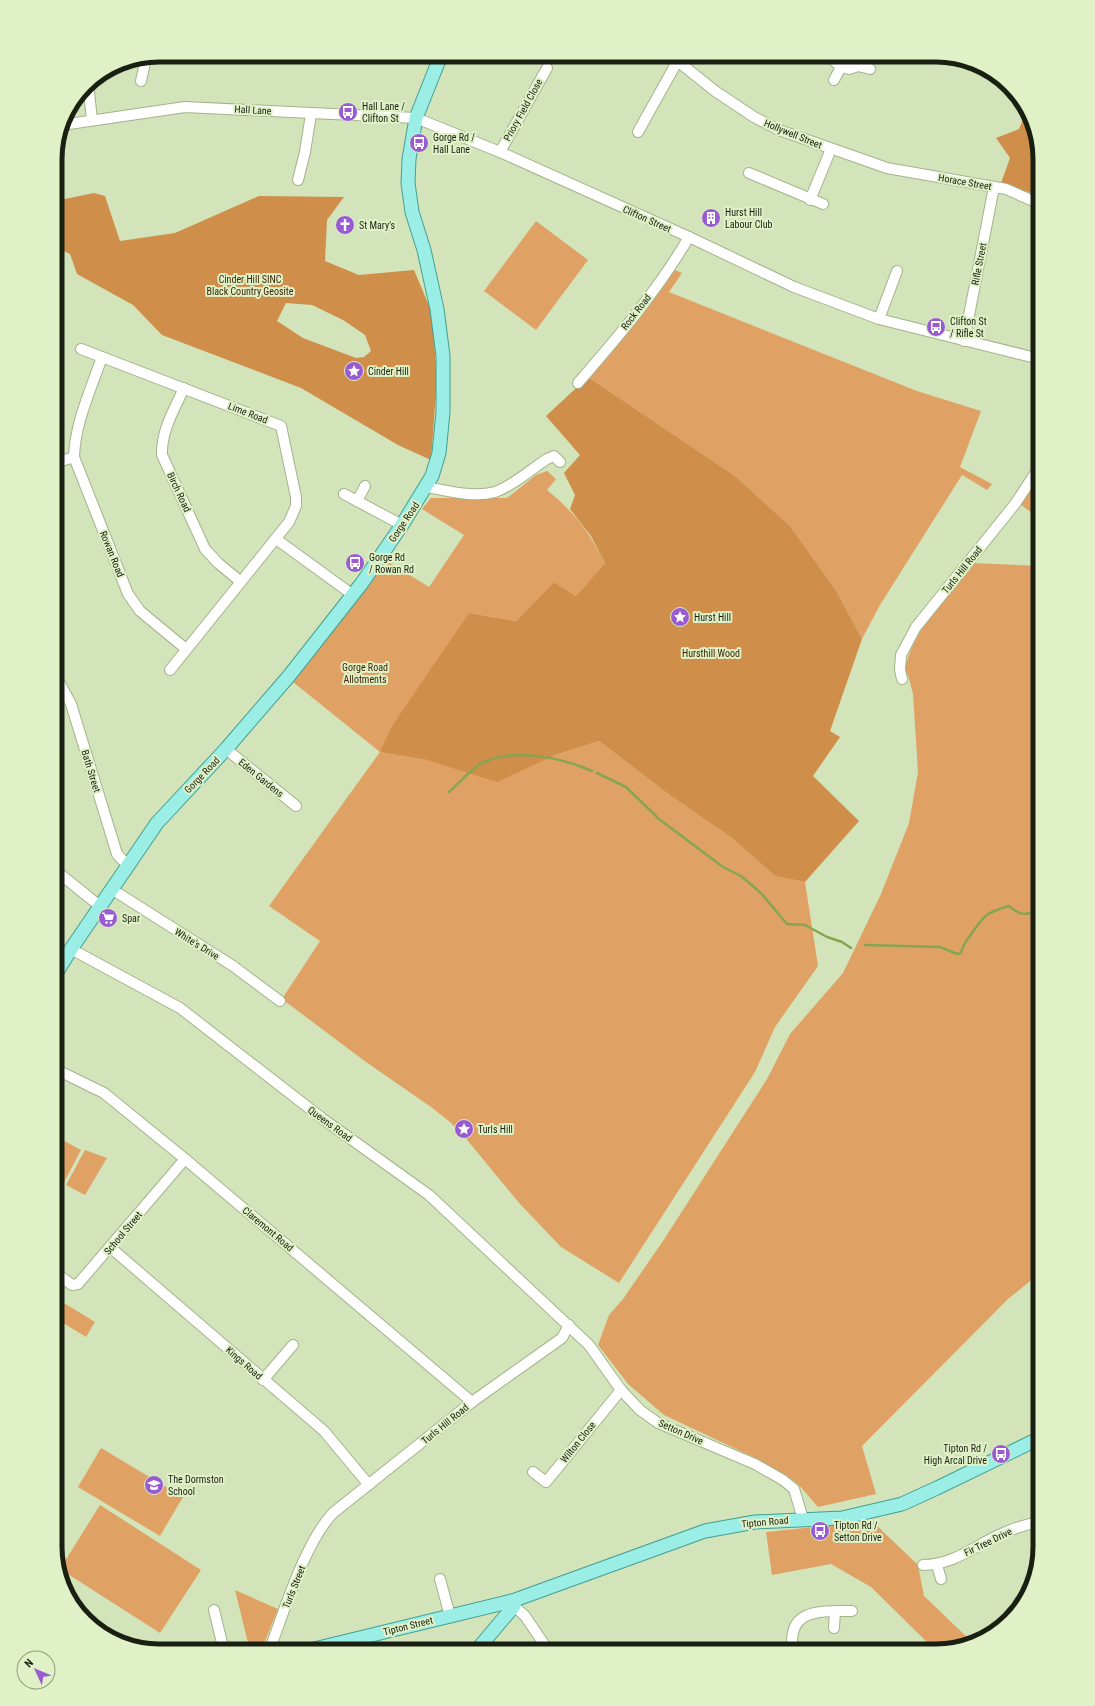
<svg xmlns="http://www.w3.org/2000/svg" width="1095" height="1706" font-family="'Roboto Condensed',sans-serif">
  <rect width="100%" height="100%" fill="#d3e4bb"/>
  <g fill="#dfa264">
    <polygon points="536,221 588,260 536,330 484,291"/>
    <polygon points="673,269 682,273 669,292 917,391 981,411 960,467 992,484 987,490 962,475 880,605 862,639 837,592 790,526 735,476 588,377"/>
    <polygon points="1040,469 1040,519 1020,504"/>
    <path d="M 547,471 L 556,479 L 547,490 C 576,514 588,530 605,563 L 576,596 L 554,582 L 516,621 L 469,613 L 380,752 L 427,760 L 555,755 L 599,741 L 671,796 L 732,838 L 775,876 L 805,882 L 818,966 L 775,1027 L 755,1072 L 619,1283 L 561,1247 L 520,1204 L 463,1135 L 450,1122 L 431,1107 L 366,1062 L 282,999 L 320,941 L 269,906 L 380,752 L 293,682 L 385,560 L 429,587 L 464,535 L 422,509 L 431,498 L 507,498 L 536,475 Z"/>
    <path d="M 973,563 L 1040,566 L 1040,1273 L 1008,1299 L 862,1446 L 876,1494 L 818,1507 L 798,1484 L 787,1476 L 751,1456 L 664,1415 L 628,1384 L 598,1345 L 609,1315 L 623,1299 L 663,1241 L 767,1079 L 790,1034 L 843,973 L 881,894 L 909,823 L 918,772 L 913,694 L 908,675 L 904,672 C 914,627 944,598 973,563 Z"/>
    <polygon points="55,1136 81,1150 61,1188 55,1185"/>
    <polygon points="85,1150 107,1158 85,1195 66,1185"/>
    <polygon points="64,1303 95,1322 86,1337 55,1318"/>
    <polygon points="101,1448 183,1497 160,1536 78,1487"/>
    <polygon points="100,1505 201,1570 160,1633 60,1569"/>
    <polygon points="872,1521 918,1565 924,1596 972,1642 936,1651 871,1587 831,1564 772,1575 766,1532"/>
    <polygon points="235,1590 278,1609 261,1651 250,1651"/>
  </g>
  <g fill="#cf8e49" fill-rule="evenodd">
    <polygon points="1027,110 1029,113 1040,159 1040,196 1001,183 1010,158 996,138 1019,129"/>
    <path d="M 94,193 L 105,196 L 120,241 L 175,233 L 259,196 L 344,197 L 327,220 L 325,261 L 359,275 L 414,270 L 432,313 L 437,379 L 431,460 L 398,445 L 301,388 L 162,335 L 133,305 L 77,274 L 70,254 L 55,247 L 55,201 ZM 286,303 L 312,305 L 343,320 L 365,335 L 371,351 L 364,357 L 356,358 L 303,338 L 277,321 Z"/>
    <polygon points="588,377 735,476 790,526 837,592 862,639 830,731 840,737 813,776 859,821 805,882 775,876 732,838 671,796 599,741 555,755 497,782 427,760 380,752 392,726 469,613 516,621 554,582 576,596 605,563 591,536 570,509 575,495 564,473 580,455 546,416"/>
  </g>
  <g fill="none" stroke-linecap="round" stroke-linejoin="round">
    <g stroke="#87a551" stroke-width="2.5">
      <polyline points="597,773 626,787 659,819 723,867 741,876 761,893 787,924 805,925 827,937 842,942 851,948"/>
      <path d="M 449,792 C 459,783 470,770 482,763 C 512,747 563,758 592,771"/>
      <path d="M 865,945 L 940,947 L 957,954 L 961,953 C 963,944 967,940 972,933 C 985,914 986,913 1009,906 C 1019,915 1029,918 1038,906 L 1037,898 L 1040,893"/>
    </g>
    <g stroke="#a3b38b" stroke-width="12">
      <g id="minor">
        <polyline points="670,55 715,91 754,117 779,130 887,168 1006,189 1040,204"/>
        <polyline points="816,55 832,59 841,67 849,69 858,66 870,69"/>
        <polyline points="984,69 986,70"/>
        <polyline points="834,80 841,67"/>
        <polyline points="141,81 146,58"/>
        <polyline points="88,83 92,120"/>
        <polyline points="62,125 185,107 416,118 500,152 689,237 794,287 879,319 1040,359"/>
        <polyline points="638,132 677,62"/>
        <polyline points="500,152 547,68"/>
        <polyline points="749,173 823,204"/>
        <polyline points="298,180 305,152 311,114"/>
        <polyline points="810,200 831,149"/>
        <polyline points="879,319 897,271"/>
        <polyline points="964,341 994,187"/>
        <polyline points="81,349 281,426 296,497 296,506 289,522 170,670"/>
        <path d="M 102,357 C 91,389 75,423 74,457 L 128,594 L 140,611 L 186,649"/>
        <path d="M 578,383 C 618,337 658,290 689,237"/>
        <path d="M 184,388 C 174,410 161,431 162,455 L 205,549 L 218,563 L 241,582"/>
        <polyline points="55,463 74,457"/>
        <path d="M 427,487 C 448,491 474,498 495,492 C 513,486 531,469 547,459 L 554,456 L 560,462"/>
        <polyline points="344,494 402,525"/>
        <polyline points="357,501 365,486"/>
        <polyline points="276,539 353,595"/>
        <polyline points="55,674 71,704 117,854 128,866"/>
        <polyline points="902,679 900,670 901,655 916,627 1015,504 1040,466"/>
        <polyline points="226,749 296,806"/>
        <polyline points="55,870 101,907"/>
        <polyline points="113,890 233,966 280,1001"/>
        <polyline points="71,949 180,1008 323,1119 429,1195 589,1345 621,1390 640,1410 658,1423 755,1464 783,1480 794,1489 803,1519"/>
        <polyline points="55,1069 104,1093 185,1159 472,1402"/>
        <polyline points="111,1248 324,1431 369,1485"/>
        <polyline points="55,1272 72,1285 78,1284 185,1159"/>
        <polyline points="263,1380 293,1345"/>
        <polyline points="533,1472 546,1482 621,1390"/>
        <path d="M 923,1565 C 953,1565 973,1547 999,1535 C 1012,1529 1026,1524 1040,1522"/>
        <polyline points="937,1565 941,1579"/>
        <polyline points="440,1579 450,1616"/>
        <polyline points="514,1606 525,1616 546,1647 550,1651"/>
        <polyline points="214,1610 224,1651"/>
        <polyline points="834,1628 835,1611"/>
        <path d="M 271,1651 L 271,1646 C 286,1606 305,1543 333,1513 L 472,1402 L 562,1338 L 569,1325"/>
        <path d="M 793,1651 C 786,1608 821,1611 852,1611"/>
      </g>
    </g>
    <g stroke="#439f90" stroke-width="15">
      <g id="major">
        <polyline points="55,975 71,949 157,823 226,749 289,676 362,583 402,525 432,476 439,453 443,412 443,356 437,309 424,250 412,212 408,183 409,159 416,118 441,55"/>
        <polyline points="306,1651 512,1601 705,1531 755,1522 842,1518 902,1504 937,1488 1040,1438"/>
        <polyline points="476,1651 514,1606 512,1601"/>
      </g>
    </g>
    <use href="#minor" stroke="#fff" stroke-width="10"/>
    <use href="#major" stroke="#9beee5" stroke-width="13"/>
  </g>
  <defs>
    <g id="bus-disc" transform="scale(1)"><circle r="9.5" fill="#985bd2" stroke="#e0f1c7"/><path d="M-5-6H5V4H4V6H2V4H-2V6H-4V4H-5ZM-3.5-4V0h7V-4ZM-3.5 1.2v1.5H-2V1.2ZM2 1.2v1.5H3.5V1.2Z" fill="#fff"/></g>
    <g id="building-disc" transform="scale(1)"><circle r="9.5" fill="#985bd2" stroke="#e0f1c7"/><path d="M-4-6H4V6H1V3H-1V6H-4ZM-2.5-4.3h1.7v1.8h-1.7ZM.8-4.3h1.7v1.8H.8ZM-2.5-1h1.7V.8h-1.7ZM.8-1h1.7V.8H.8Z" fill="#fff"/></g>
    <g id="church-disc" transform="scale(1)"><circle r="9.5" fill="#985bd2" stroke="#e0f1c7"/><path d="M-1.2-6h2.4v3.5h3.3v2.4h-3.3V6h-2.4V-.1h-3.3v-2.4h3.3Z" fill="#fff"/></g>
    <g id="sight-disc" transform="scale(1)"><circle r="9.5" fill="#985bd2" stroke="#e0f1c7"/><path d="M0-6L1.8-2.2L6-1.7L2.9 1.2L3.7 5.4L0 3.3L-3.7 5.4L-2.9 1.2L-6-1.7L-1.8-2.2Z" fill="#fff"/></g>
    <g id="supermarket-disc" transform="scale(1)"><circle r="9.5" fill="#985bd2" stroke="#e0f1c7"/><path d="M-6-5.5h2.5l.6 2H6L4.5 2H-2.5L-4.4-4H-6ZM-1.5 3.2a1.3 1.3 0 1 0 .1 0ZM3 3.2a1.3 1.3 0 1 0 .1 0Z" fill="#fff"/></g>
    <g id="school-disc" transform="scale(1)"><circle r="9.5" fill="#985bd2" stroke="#e0f1c7"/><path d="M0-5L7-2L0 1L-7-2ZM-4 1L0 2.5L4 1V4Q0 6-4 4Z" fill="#fff"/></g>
  </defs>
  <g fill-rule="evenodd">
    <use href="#bus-disc" x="348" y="112"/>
    <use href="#bus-disc" x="419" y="143"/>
    <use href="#building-disc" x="711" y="218"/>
    <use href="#church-disc" x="345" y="225"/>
    <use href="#bus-disc" x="936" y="327"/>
    <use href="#sight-disc" x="354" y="371"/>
    <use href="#bus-disc" x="355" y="563"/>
    <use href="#sight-disc" x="680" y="617"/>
    <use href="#supermarket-disc" x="108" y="918"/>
    <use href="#sight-disc" x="464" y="1129"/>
    <use href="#bus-disc" x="1001" y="1454"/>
    <use href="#school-disc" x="154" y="1485"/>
    <use href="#bus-disc" x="820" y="1531"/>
  </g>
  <g text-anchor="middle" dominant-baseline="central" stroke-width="4" stroke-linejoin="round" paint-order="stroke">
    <g font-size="10" fill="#1a2011" stroke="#e0f1c7" text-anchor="start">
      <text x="362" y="106">Hall Lane /<tspan x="362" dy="12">Clifton St</tspan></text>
      <text x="433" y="137">Gorge Rd /<tspan x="433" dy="12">Hall Lane</tspan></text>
      <text x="725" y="212">Hurst Hill<tspan x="725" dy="12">Labour Club</tspan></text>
      <text x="359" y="225">St Mary's</text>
      <text x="950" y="321">Clifton St<tspan x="950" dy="12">/ Rifle St</tspan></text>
      <text x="368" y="371">Cinder Hill</text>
      <text x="369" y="557">Gorge Rd<tspan x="369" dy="12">/ Rowan Rd</tspan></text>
      <text x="694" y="617">Hurst Hill</text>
      <text x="122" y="918">Spar</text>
      <text x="478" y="1129">Turls Hill</text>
      <text x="987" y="1448" text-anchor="end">Tipton Rd /<tspan x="987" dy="12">High Arcal Drive</tspan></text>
      <text x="168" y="1479">The Dormston<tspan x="168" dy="12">School</tspan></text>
      <text x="834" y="1525">Tipton Rd /<tspan x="834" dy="12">Setton Drive</tspan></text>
    </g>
    <g font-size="10" fill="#1a2011" stroke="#e0f1c7">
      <text transform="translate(253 110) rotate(3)">Hall Lane</text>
      <text transform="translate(523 110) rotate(-61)">Priory Field Close</text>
      <text transform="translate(793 134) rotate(22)">Hollywell Street</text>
      <text transform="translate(965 182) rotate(10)">Horace Street</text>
      <text transform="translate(647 219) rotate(24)">Clifton Street</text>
      <text transform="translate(979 264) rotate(-79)">Rifle Street</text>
      <text transform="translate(636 312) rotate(-52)">Rock Road</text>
      <text transform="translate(248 413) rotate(21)">Lime Road</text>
      <text transform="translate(179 492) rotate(65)">Birch Road</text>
      <text transform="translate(404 522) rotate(-56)">Gorge Road</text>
      <text transform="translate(112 554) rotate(68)">Rowan Road</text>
      <text transform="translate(962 570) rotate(-51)">Turls Hill Road</text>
      <text transform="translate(91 771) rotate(73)">Bath Street</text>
      <text transform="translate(202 775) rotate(-46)">Gorge Road</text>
      <text transform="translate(261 778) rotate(39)">Eden Gardens</text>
      <text transform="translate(197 944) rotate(32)">White's Drive</text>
      <text transform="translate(330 1124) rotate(36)">Queens Road</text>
      <text transform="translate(268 1229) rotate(40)">Claremont Road</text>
      <text transform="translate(123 1233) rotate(-50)">School Street</text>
      <text transform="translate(244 1363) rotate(41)">Kings Road</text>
      <text transform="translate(445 1424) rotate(-39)">Turls Hill Road</text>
      <text transform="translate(681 1432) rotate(24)">Setton Drive</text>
      <text transform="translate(578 1442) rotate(-51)">Wilton Close</text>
      <text transform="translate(765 1522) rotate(-5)">Tipton Road</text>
      <text transform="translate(988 1542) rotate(-26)">Fir Tree Drive</text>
      <text transform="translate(294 1587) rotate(-68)">Turls Street</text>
      <text transform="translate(408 1626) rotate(-14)">Tipton Street</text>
    </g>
    <g font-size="10" fill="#3d2304" stroke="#e0f1c7">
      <text x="250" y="279">Cinder Hill SINC<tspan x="250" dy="12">Black Country Geosite</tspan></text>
      <text x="711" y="653">Hursthill Wood</text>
      <text x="365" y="667">Gorge Road<tspan x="365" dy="12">Allotments</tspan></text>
    </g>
  </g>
  <path d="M0 0H1095V1706H0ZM159 62H936A97 97 0 0 1 1033 159V1547A97 97 0 0 1 936 1644H159A97 97 0 0 1 62 1547V159A97 97 0 0 1 159 62Z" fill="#e0f1c7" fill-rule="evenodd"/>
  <path fill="none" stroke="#1a2011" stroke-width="5" d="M159 62H936A97 97 0 0 1 1033 159V1547A97 97 0 0 1 936 1644H159A97 97 0 0 1 62 1547V159A97 97 0 0 1 159 62Z"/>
  <g transform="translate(36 1670) rotate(314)"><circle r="19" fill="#e0f1c7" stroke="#919d7e"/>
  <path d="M0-3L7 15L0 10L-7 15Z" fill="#985bd2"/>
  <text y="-6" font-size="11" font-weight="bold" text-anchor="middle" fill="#1a2011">N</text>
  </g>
</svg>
